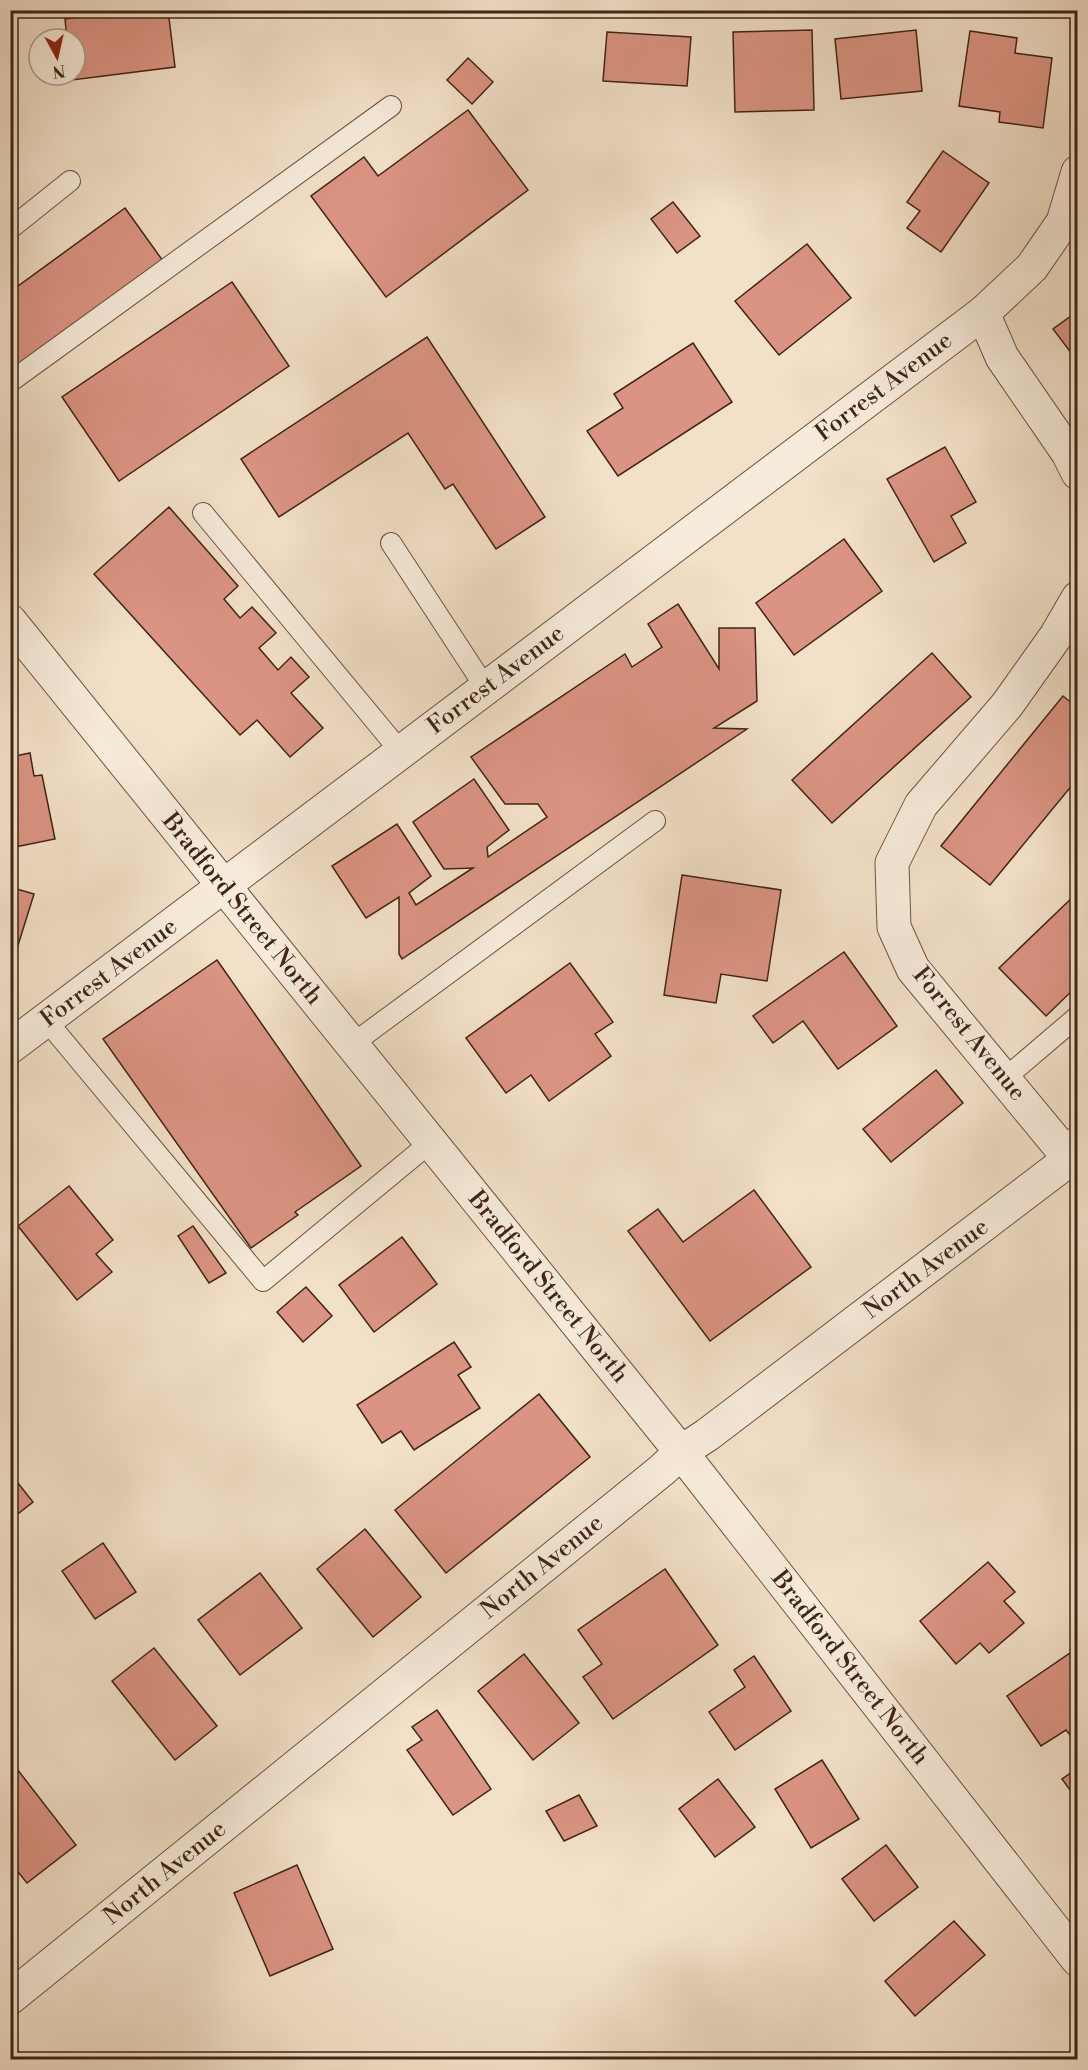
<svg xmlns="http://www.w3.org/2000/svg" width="1088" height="2070" font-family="'Libre Bodoni',serif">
  <rect width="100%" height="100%" fill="#f2e0c8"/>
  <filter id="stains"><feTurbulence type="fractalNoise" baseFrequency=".00333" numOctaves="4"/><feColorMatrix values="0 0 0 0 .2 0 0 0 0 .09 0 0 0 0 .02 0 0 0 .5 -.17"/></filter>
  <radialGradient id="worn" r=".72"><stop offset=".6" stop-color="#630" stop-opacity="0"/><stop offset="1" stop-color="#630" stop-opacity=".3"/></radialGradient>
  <g fill="#db9483" stroke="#402416" stroke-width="1.5">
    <polygon points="132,10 168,10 175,67 72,80 72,75 75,75 75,39 67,39 65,19"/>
    <polygon points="812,30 814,110 735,112 733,32"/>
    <polygon points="916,30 922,91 841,99 835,39"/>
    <polygon points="970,31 1017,38 1015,53 1052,58 1043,128 999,122 1000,112 959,106"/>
    <polygon points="607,32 691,37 687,86 603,81"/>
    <polygon points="468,58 493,82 472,104 447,80"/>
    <polygon points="468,110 528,190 386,297 311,196 364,157 378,176"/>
    <polygon points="943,151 989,183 941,252 907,228 920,211 907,202"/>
    <polygon points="673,202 700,236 677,253 651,219"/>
    <polygon points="125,208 163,261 10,372 10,292"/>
    <polygon points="807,244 851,298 779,355 735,301"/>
    <polygon points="232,282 289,366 119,481 62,397"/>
    <polygon points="1078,311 1078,362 1053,329"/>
    <polygon points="427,337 545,517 496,549 453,484 445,489 408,433 279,517 241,459"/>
    <polygon points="693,343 732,402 618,476 587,431 623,408 614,394"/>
    <polygon points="945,447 976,502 951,516 966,543 934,562 887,479"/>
    <polygon points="169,507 238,586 224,599 240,618 252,607 276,633 259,648 278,670 291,657 309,677 291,693 323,728 290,757 257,720 240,735 94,574"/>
    <polygon points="844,539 882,591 794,655 756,603"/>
    <polygon points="678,604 719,669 719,628 755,628 757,701 714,728 747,729 402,959 399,954 399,897 366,918 332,866 397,824 431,876 409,893 416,905 473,868 444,869 413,822 474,779 509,830 487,847 488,857 547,817 538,804 505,804 471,757 625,654 632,667 662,647 648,624"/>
    <polygon points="932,653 971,697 832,823 792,780"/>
    <polygon points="1063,696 1078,708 1078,778 990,885 941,846"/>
    <polygon points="30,753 34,776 42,775 55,839 10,848 10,757"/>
    <polygon points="682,875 781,890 767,981 721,974 716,1003 664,995"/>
    <polygon points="10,887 34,894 10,971"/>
    <polygon points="1078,892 1078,985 1046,1016 999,968"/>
    <polygon points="844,952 897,1026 838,1069 803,1021 773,1043 753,1016"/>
    <polygon points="217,960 361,1166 295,1212 298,1215 251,1248 103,1039"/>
    <polygon points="570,963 613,1022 595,1034 611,1056 549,1101 531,1075 506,1093 466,1038"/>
    <polygon points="936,1070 963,1103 891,1162 863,1129"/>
    <polygon points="69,1186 113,1240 96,1254 112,1272 77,1300 18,1226"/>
    <polygon points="754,1190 811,1267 710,1341 628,1231 658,1209 683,1242"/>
    <polygon points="193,1226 226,1273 209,1283 178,1236"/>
    <polygon points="402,1237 437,1284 374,1332 339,1285"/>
    <polygon points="306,1287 332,1316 303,1342 277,1312"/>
    <polygon points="454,1342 471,1367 458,1375 480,1408 414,1450 401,1431 382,1443 357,1405"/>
    <polygon points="539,1394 590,1457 446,1573 395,1510"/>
    <polygon points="10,1473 33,1502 10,1520"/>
    <polygon points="365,1529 421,1597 373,1637 317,1569"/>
    <polygon points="103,1543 136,1592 95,1619 62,1571"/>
    <polygon points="988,1562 1015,1592 1004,1601 1024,1623 989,1653 980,1643 956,1664 920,1621"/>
    <polygon points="665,1569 718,1645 613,1719 583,1677 602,1664 578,1630"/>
    <polygon points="260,1573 302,1628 240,1675 198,1620"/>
    <polygon points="154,1648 217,1726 175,1760 112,1681"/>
    <polygon points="1076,1649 1078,1730 1070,1735 1066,1730 1041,1746 1007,1696"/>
    <polygon points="524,1654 579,1723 533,1760 478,1691"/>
    <polygon points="754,1656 791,1711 735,1750 709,1712 745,1687 734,1670"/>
    <polygon points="437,1710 491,1789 453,1815 407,1750 422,1740 412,1727"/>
    <polygon points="10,1760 76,1845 27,1883 10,1862"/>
    <polygon points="822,1760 859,1819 811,1848 775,1789"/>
    <polygon points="1078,1768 1078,1801 1062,1779"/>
    <polygon points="718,1779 755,1827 715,1857 679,1809"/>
    <polygon points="579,1795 597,1826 564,1841 546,1811"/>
    <polygon points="886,1845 918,1887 874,1921 842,1879"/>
    <polygon points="297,1865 333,1949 270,1976 234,1893"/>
    <polygon points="954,1921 985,1955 915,2016 885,1981"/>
  </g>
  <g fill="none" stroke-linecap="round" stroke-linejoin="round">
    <g stroke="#6c5342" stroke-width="22">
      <g id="service">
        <polyline points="10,229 70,181"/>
        <polyline points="10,382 391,106"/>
        <polyline points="203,513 401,752"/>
        <polyline points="391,543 485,687"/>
        <polyline points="46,1020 263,1281 431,1142"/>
        <polyline points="351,1045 655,821"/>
        <polyline points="1004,1079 1078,1016"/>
      </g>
    </g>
    <g stroke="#6c5342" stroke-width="35">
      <g id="minor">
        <polyline points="983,313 1002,357 1068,453 1078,473"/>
        <polyline points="10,621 681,1452 1078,1960"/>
        <polyline points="10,1047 983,313 1032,267 1063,222 1078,172"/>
        <polyline points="1070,1159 913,969 894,927 892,863 921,805 1007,705 1056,636 1078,598"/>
        <polyline points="10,1998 662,1470 681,1452 707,1435 1070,1159 1078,1143"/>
      </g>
    </g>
    <use href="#service" stroke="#f7ebdb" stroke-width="20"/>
    <use href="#minor" stroke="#f7ebdb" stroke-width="33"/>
  </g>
  <g text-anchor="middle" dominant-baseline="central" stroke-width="6" stroke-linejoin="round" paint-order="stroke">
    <g font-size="24" fill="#402416" stroke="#f7ebdb">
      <text transform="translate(884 387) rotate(-37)">Forrest Avenue</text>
      <text transform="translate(496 680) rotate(-37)">Forrest Avenue</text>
      <text transform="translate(242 909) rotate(51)">Bradford Street North</text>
      <text transform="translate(109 973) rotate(-37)">Forrest Avenue</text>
      <text transform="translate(969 1034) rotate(51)">Forrest Avenue</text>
      <text transform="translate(926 1269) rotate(-37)">North Avenue</text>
      <text transform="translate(548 1287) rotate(51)">Bradford Street North</text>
      <text transform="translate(542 1567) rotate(-39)">North Avenue</text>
      <text transform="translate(850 1668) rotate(52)">Bradford Street North</text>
      <text transform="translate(165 1873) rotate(-39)">North Avenue</text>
    </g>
  </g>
  <rect width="1088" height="2070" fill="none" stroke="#f2e0c8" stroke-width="36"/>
  <rect x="12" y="12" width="1064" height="2046" fill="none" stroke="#402416" stroke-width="3"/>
  <rect x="18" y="18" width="1052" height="2034" fill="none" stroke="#402416" stroke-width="1.5"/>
  <g transform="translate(57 57) rotate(172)"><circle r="28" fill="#f7ebdb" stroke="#ae9b8c" stroke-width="1.5"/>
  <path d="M0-4.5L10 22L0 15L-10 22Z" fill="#8f2418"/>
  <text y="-9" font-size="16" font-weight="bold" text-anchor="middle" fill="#402416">N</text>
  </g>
  <rect width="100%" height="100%" filter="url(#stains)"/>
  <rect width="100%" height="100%" fill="url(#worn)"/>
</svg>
